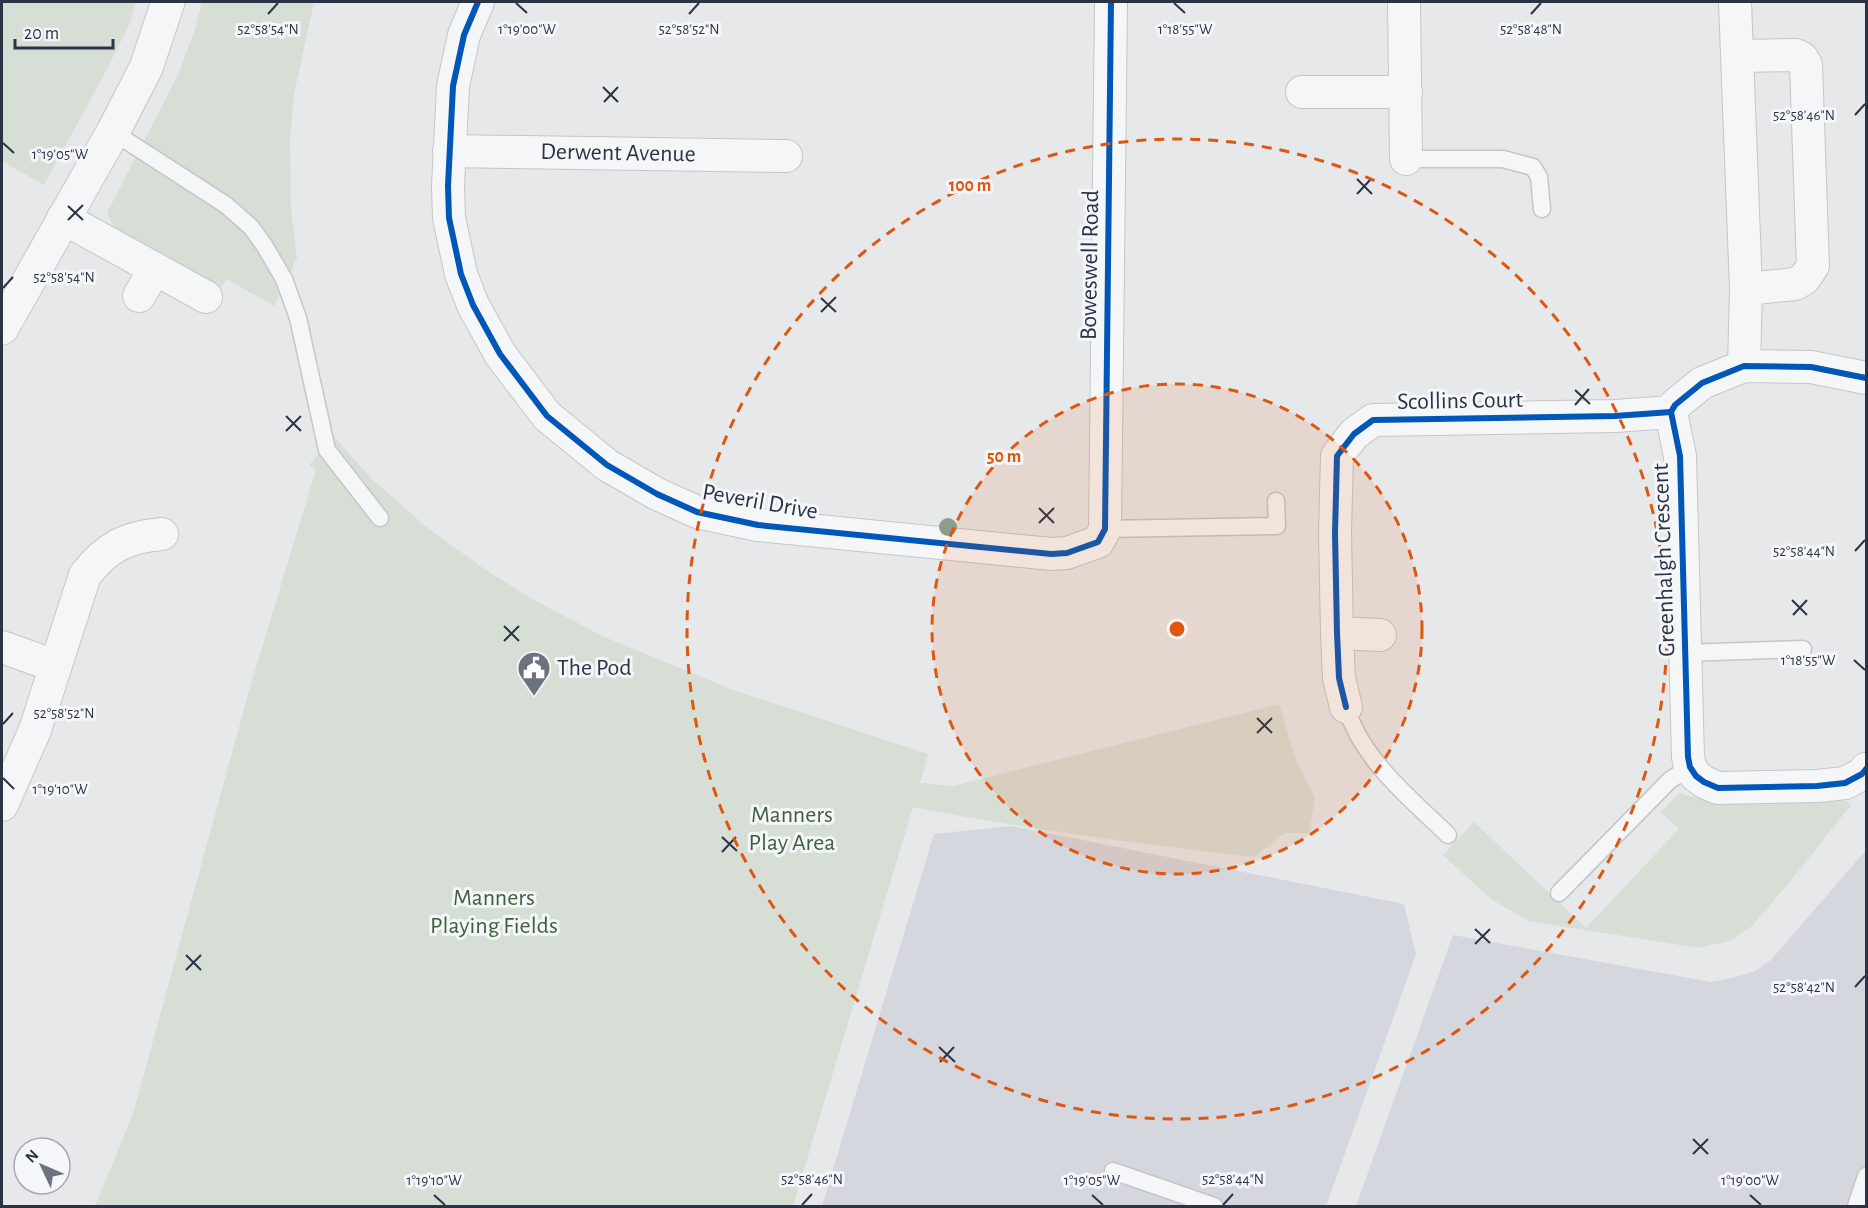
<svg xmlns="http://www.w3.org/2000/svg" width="1868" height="1208" font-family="'Alegreya Sans',sans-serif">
  <rect width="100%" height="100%" fill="#e6e8ea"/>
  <g fill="#d4d7dd">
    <polygon points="1012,826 1404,904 1416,954 1326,1206 822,1206 934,834"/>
    <polygon points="1866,850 1866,1206 1356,1206 1453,935 1711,982 1736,977 1755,971 1771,960"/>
  </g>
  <g fill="#d6ded6">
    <polygon points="2,2 136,2 130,23 106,71 44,185 2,161"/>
    <polygon points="202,2 314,2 294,94 290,140 291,210 297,258 274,306 227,279 219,290 116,230 107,213 178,75 195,29"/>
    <path d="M 334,437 L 371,478 L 424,525 L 483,568 L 532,599 L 602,636 L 733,690 L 928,754 L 920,783 L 954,786 L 1279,704 L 1295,757 L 1315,798 L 1309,833 L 1285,833 L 1254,857 C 1139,844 1027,829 913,807 L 793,1206 L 95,1206 L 133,1114 L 250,687 L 316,470 L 309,465 Z"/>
    <polygon points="1679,793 1696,798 1723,801 1825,797 1843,799 1851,805 1788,884 1752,926 1732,940 1699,948 1528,921 1491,899 1443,855 1474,822 1586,928 1679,829 1661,812"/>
  </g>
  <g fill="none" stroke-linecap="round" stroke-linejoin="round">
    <g stroke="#c4c6c8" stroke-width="19">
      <g id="service">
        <polyline points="113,132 226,205 251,227 264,245 284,279 298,318 327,450 380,518"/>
        <polyline points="1406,159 1503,159 1533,167 1539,177 1542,209"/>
        <polyline points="1105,529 1277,526 1276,501"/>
        <polyline points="1684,653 1803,649"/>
        <path d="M 1346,707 C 1362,760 1410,798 1448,835"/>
        <polyline points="1559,893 1670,780 1690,767"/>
        <polyline points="1113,1171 1214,1206"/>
        <polyline points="1856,1206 1866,1176"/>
      </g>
    </g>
    <g stroke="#c4c6c8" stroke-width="34">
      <g id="minor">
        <polyline points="478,2 464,35 453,86 448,186 449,218 461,274 473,305 500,354 547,416 607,465 657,494 697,512 758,525 1051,554 1067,553 1098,542 1105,529 1111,2"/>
        <polyline points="1404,2 1406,159"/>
        <polyline points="1735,2 1746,289 1744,366"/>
        <polyline points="1738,56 1796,55 1802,58 1806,65 1813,266 1804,279 1795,284 1746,289"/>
        <polyline points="1302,92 1406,92"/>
        <polyline points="449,151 786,156"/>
        <polyline points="63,218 206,297"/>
        <polyline points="139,296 155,269"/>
        <polyline points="1866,378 1811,367 1744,366 1702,383 1675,405 1671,412 1680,456 1688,757 1690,767 1696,776 1704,782 1718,788 1817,786 1845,783 1862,774 1866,769"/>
        <polyline points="1337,633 1380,635"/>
        <polyline points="2,647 55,666"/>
        <polyline points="1346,707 1339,678 1337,633 1335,533 1337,456 1354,434 1373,420 1615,416 1671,412"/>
        <path d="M 2,805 L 35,730 L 85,575 C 107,547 126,537 162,534"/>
      </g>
    </g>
    <g stroke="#c4c6c8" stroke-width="35">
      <polyline id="tertiary" points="2,328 113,132 146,68 168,2"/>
    </g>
    <use href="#service" stroke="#f5f6f7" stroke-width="16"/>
    <use href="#minor" stroke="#f5f6f7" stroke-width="32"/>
    <use href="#tertiary" stroke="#f5f6f7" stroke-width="33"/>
    <g stroke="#f4f6f9" stroke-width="10">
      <g id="cycleway">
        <polyline points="478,2 464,35 453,86 448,186 449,218 461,274 473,305 500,354 547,416 607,465 657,494 697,512 758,525 1051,554 1067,553 1098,542 1105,529 1111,2"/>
        <polyline points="1866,378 1811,367 1744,366 1702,383 1675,405 1671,412 1680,456 1688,757 1690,767 1696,776 1704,782 1718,788 1817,786 1845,783 1862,774 1866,769"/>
        <polyline points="1346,707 1339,678 1337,633 1335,533 1337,456 1354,434 1373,420 1615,416 1671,412"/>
      </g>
    </g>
    <use href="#cycleway" stroke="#0057b8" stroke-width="6"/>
  </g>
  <circle fill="#8a9e88" cx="948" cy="527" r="9"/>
  <path fill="none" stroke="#2b3445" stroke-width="2" d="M 516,3 L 527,13M 1174,3 L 1185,13M 268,14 L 278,3M 689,14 L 699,3M 1531,14 L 1541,3M 603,87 L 618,102M 604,102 L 618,87M 1855,115 L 1865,104M 3,143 L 14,153M 1357,179 L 1372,194M 1357,194 L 1371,179M 68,206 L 83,220M 68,220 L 83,205M 3,288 L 13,277M 821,298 L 836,312M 821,312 L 836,297M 1575,390 L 1590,404M 1575,405 L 1589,389M 286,416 L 301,431M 286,431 L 301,416M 1039,508 L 1054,523M 1039,523 L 1054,508M 1855,551 L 1865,540M 1792,600 L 1807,615M 1793,615 L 1807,600M 504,626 L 519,641M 504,641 L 519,626M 1854,660 L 1865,670M 1257,718 L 1272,733M 3,724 L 13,713M 1257,733 L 1272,718M 3,778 L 14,789M 722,837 L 737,851M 722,852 L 736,837M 1475,929 L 1490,943M 1475,944 L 1490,929M 186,955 L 201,970M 186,970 L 201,955M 1855,987 L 1865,976M 939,1047 L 955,1062M 940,1062 L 954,1047M 1693,1139 L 1708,1154M 1693,1154 L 1708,1139M 434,1195 L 445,1205M 1092,1195 L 1103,1205M 1750,1195 L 1761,1205M 802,1205 L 812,1194M 1223,1205 L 1233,1194"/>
  <circle cx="1177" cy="629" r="245" fill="#df570f" fill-opacity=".12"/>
  <g fill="none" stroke="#df570f" stroke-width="3" stroke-dasharray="10 8">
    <circle cx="1177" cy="629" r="245"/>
    <circle cx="1177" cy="629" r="490"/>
  </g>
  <defs>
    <g id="civic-pin" transform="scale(1.725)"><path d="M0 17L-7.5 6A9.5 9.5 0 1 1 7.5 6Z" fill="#6c737f" stroke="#f4f6f9"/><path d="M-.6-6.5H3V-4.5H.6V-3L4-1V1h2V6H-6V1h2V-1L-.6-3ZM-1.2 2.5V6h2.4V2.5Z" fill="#fff"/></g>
  </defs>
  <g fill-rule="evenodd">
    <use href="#civic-pin" x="534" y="668"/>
  </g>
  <g text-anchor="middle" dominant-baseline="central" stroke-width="6" stroke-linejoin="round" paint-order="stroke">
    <g font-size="24" fill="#2b3445" stroke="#f4f6f9">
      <text transform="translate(618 153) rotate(1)">Derwent Avenue</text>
      <text transform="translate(1090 265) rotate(-89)">Boweswell Road</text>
      <text transform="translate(1460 401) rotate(-1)">Scollins Court</text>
      <text transform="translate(760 502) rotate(10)">Peveril Drive</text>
      <text transform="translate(1664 560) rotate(-92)">Greenhalgh Crescent</text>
    </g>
    <g font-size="24" fill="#2b3445" stroke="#f4f6f9" text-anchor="start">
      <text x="557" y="668">The Pod</text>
    </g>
    <g font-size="24" fill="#3f6138" stroke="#f4f6f9">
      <text x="792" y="815">Manners<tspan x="792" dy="28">Play Area</tspan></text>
      <text x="494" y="898">Manners<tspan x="494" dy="28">Playing Fields</tspan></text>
    </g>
  </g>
  <g font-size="15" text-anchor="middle" fill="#2b3445" stroke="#f4f6f9" stroke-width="6" stroke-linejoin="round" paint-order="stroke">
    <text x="527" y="34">1°19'00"W</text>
    <text x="1185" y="34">1°18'55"W</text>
    <text x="268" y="34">52°58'54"N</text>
    <text x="689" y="34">52°58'52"N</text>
    <text x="1531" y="34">52°58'48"N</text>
    <text x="1804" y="120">52°58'46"N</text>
    <text x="60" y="159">1°19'05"W</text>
    <text x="64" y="282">52°58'54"N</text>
    <text x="1804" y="556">52°58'44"N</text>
    <text x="1808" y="665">1°18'55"W</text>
    <text x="64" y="718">52°58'52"N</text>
    <text x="60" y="794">1°19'10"W</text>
    <text x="1804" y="992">52°58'42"N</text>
    <text x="812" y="1184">52°58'46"N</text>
    <text x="1233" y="1184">52°58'44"N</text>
    <text x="434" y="1185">1°19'10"W</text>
    <text x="1092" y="1185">1°19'05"W</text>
    <text x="1750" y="1185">1°19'00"W</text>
  </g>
  <circle cx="1177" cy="629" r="9" fill="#df570f" stroke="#f4f6f9" stroke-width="3"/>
  <g font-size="18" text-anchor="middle" font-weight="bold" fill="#df570f" stroke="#f4f6f9" stroke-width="6" stroke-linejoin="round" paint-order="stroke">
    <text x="970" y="191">100 m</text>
    <text x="1004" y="462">50 m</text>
  </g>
  <rect width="1868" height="1208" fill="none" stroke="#2b3445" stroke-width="6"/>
  <g transform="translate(42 1166) rotate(314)"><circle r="28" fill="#f4f6f9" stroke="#a4a8b1" stroke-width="1.5"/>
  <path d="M0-4.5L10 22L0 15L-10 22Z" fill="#6c737f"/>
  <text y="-9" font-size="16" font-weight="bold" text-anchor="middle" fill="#2b3445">N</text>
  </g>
  <path d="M15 39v9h98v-9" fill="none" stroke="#2b3445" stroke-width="3"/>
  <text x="24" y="39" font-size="18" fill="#2b3445" stroke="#f4f6f9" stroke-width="4.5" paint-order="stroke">20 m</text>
</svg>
